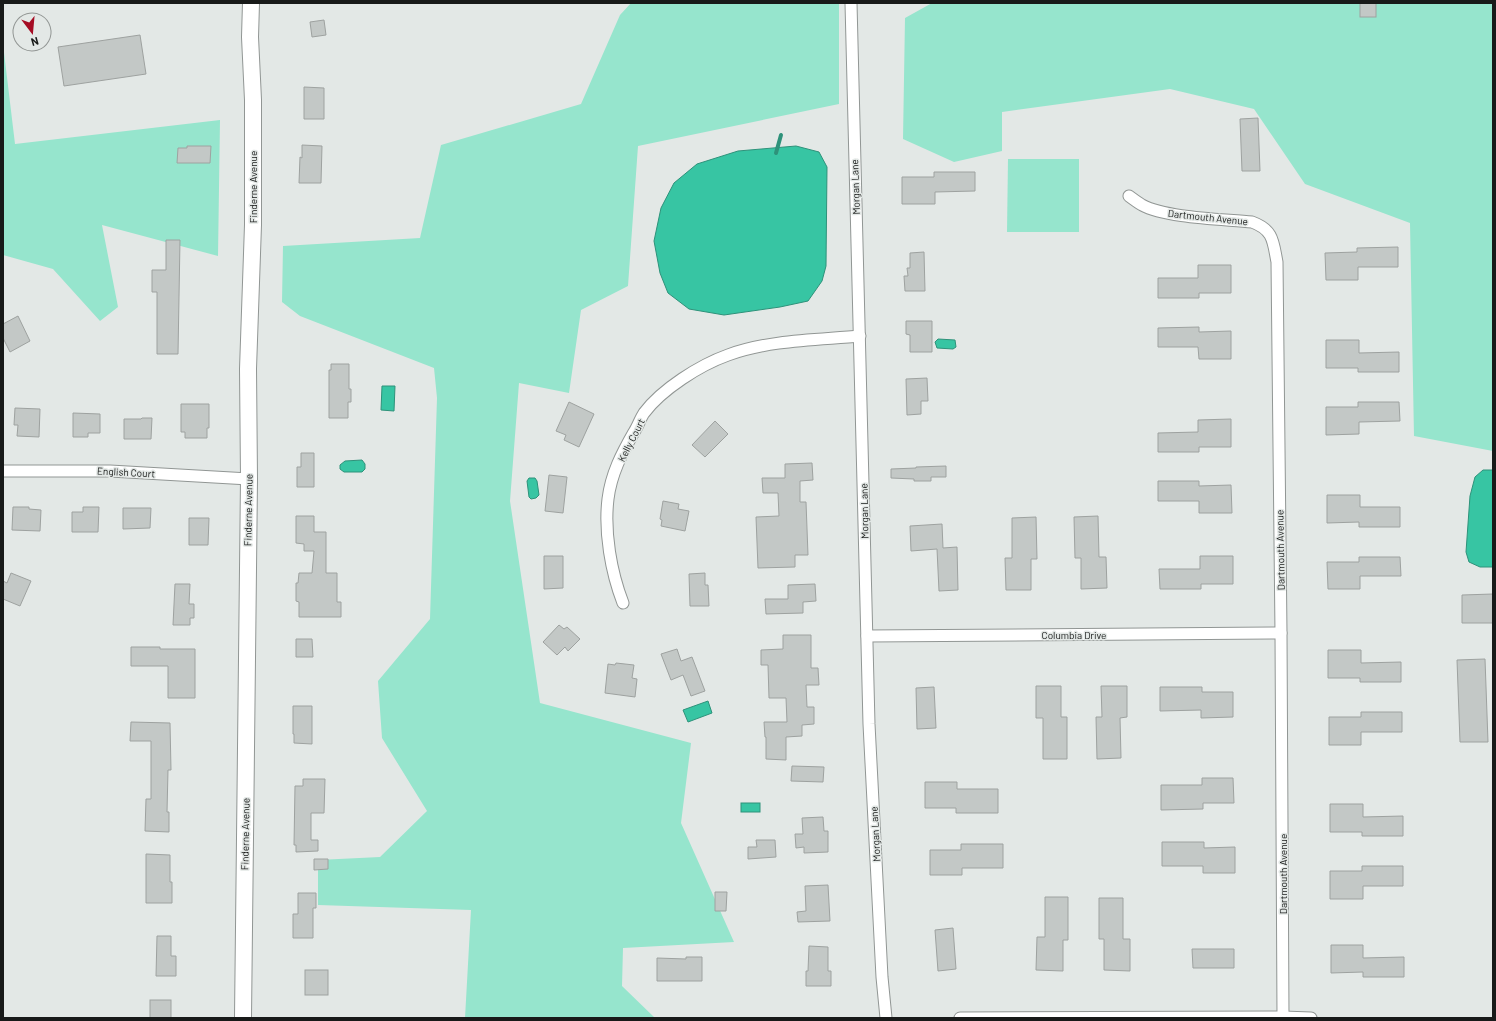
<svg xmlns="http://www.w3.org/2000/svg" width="1496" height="1021" font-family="Barlow,sans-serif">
  <rect width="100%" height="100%" fill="#e3e8e6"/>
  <g fill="#96e5cd">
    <polygon points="631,3 839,3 839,104 638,146 628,286 581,310 569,393 519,383 510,501 540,703 691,743 681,823 734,942 623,948 622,986 655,1018 465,1018 471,910 318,905 318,860 380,857 427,811 382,738 378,681 430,619 437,398 434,368 300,316 282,302 283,246 420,238 441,145 581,104 620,15"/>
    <polygon points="932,3 1493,3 1493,451 1414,436 1410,223 1305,184 1254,109 1170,89 1002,112 1002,151 954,162 903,139 905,18"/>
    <polygon points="3,44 15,144 220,120 218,256 102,225 118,307 100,321 53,269 3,255"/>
    <polygon points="1008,159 1079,159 1079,232 1007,232"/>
  </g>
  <g fill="#37c5a3" stroke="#2e927a">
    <polygon points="796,146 819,152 827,167 826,266 822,281 808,301 780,307 724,315 689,309 668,293 660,273 654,241 661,208 674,183 697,164 738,151"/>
    <polygon points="938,339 955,340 956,347 953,349 937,348 935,342"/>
    <polygon points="382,386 395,386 394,411 381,410"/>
    <polygon points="362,460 365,464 365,469 362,472 344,472 340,469 340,465 345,461"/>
    <polygon points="1483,470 1493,470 1493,567 1480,567 1469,562 1466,552 1470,496 1475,477"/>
    <polygon points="529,478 535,478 537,481 539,495 536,498 531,499 529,497 527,481"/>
    <polygon points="708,701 712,713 688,722 683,710"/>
    <rect x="741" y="803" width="19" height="9"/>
  </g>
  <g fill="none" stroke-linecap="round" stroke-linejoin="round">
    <polyline stroke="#2e927a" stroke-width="4" points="776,153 781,135"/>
  </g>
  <g fill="#c3c8c6" stroke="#9ea2a0">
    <rect x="1360" y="3" width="16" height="14"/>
    <polygon points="324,20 326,35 312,37 310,22"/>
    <polygon points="140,35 146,74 64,86 58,47"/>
    <polygon points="304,87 324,88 324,119 304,119"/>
    <polygon points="1258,118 1260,171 1242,171 1240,119"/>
    <polygon points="302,145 322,146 321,183 299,183 300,157 302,158"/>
    <polygon points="187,146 211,146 210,163 177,163 178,148 187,148"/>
    <polygon points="934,172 975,172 975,191 935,192 935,204 902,204 902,177 934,177"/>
    <polygon points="166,240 180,240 178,354 157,354 157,292 152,292 152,270 166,270"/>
    <polygon points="1398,247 1398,267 1358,267 1358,280 1326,280 1325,253 1357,252 1357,248"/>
    <polygon points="924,252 925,291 905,291 904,276 908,276 907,268 910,268 910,253"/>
    <polygon points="1198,265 1231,265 1231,293 1199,293 1199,298 1158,298 1158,278 1198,278"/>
    <polygon points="18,316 30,341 10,352 3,338 3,324"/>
    <polygon points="906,321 932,321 932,352 910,352 910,335 906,334"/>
    <polygon points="1199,327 1199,332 1231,331 1231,359 1199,359 1198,347 1158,347 1158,328"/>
    <polygon points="1326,340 1359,340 1359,353 1399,352 1399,372 1358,372 1358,368 1326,368"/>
    <polygon points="331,364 349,364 349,389 351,389 351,402 348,402 348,418 329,418 329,370 331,370"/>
    <polygon points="927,378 928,401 921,401 921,414 907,415 906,379"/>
    <polygon points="569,402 594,414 579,447 564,440 566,435 556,431"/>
    <polygon points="1358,402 1399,402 1400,421 1359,422 1359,434 1326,435 1326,407 1358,407"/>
    <polygon points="181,404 209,404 209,428 207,428 207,438 185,438 185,432 181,432"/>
    <polygon points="15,408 40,409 39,437 17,436 18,425 14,425"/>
    <polygon points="73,413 100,414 100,433 88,433 88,437 73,437"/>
    <polygon points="142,418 152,418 151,439 124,439 124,419 141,419"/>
    <polygon points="1231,419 1231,447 1199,447 1199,452 1158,452 1158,433 1198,432 1198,420"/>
    <polygon points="715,421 728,434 705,457 692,445"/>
    <polygon points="301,453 314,453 314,487 297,487 297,467 301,467"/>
    <polygon points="812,463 813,480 800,481 800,502 806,502 808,555 795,555 795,567 758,568 756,517 779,516 778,493 763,493 762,478 785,478 785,464"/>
    <polygon points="946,466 946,477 931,477 931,481 914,481 914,479 891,478 891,469 916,468 916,467"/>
    <polygon points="549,475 567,477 563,513 545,511"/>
    <polygon points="1158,481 1199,481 1199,486 1231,485 1232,513 1199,513 1199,501 1158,501"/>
    <polygon points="1327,495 1360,495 1360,507 1400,507 1400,527 1359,527 1359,522 1327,523"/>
    <polygon points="663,501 679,504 678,509 689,511 685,531 661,526 662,520 660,519"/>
    <polygon points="13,507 29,507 29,509 41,510 40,531 12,530"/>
    <polygon points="83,507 99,507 98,532 72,532 72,512 83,512"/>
    <polygon points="123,508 151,508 150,528 123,529"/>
    <polygon points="296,516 314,516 314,532 326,532 326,573 337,573 337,602 341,602 341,617 299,617 299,602 296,601 296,583 298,583 299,573 312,573 314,551 304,551 304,544 296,543"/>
    <polygon points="1098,516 1099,557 1106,557 1107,588 1081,589 1081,558 1075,558 1074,517"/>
    <polygon points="1036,517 1037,559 1031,559 1031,590 1006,590 1005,558 1012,558 1012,518"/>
    <polygon points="189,518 209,518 208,545 189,545"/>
    <polygon points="942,524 943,548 957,547 958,590 939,591 937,549 911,551 910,526"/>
    <polygon points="544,556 563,556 563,588 544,589"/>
    <polygon points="1200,556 1233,556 1233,584 1201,584 1201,589 1160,589 1159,569 1200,569"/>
    <polygon points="1359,557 1400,557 1401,576 1360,576 1360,589 1328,589 1327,562 1359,562"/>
    <polygon points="11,573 31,581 20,606 3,599 3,581 7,583"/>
    <polygon points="705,573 705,585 708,585 709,606 690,606 689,574"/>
    <polygon points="175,584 190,584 189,604 194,604 194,618 190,618 190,625 173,625"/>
    <polygon points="815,584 816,601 803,602 803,613 766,614 765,599 788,599 788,585"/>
    <polygon points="1493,594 1493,623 1462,623 1462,595"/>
    <polygon points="559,625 564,629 567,627 580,639 568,651 565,647 557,655 543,642"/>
    <polygon points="783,635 811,635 811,668 818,668 819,685 806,685 807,707 814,707 814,724 802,725 802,736 786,737 786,760 766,759 766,737 765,737 764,722 787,722 786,698 769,698 768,665 761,665 761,650 783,649"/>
    <polygon points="296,639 312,639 313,657 296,657"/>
    <polygon points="131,647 160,647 160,649 195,649 195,698 168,698 168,666 131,666"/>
    <polygon points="677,649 681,661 692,657 705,691 691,696 683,675 671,680 661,654"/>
    <polygon points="1328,650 1361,650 1361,663 1401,662 1401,682 1360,682 1360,678 1328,678"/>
    <polygon points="1485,659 1488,742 1460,742 1457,660"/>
    <polygon points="616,663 634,665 632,678 637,679 635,697 605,693 608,664 615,665"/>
    <polygon points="1036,686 1061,686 1061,717 1067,717 1067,759 1043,759 1043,718 1036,718"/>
    <polygon points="1101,686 1127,686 1127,717 1120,718 1121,758 1097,759 1096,717 1102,717"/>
    <polygon points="934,687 936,728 917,729 916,688"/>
    <polygon points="1160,687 1202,687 1202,692 1233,692 1233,717 1201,718 1201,710 1160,711"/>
    <polygon points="293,706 312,706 312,744 294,743 294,734 293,734"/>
    <polygon points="1361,712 1402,712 1402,732 1361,732 1361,745 1329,745 1329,717 1361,717"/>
    <polygon points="131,722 170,723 171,770 168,770 167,812 169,812 169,832 145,831 146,799 151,799 151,741 130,741"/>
    <polygon points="792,766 824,767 823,782 791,781"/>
    <polygon points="1202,778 1233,778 1234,803 1203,803 1203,809 1161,810 1161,785 1202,785"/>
    <polygon points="303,779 325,779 324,813 311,813 311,840 318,840 318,851 296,852 296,845 294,845 295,786 303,786"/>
    <polygon points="925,782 957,782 957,789 998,789 998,813 956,813 956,808 925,808"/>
    <polygon points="1330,804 1363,804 1363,817 1403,816 1403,836 1362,836 1362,832 1330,832"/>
    <polygon points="823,817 824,831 828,831 828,852 804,853 804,847 796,848 795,834 803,834 802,818"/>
    <polygon points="756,840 775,840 776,857 748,859 748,847 757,847"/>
    <polygon points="1162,842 1204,842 1204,848 1235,847 1235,873 1203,873 1203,866 1162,866"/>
    <polygon points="961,844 1003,844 1003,868 962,868 962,875 930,875 930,850 961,850"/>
    <polygon points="146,854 170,855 170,882 172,882 172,903 146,903"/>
    <polygon points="314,859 328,859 328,869 314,870"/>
    <polygon points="1362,866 1403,866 1403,886 1363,886 1363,899 1330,899 1330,871 1362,871"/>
    <polygon points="828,885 830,921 798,922 797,912 806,911 805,886"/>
    <polygon points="715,892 727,892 726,911 715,911"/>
    <polygon points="298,893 316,893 316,908 313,908 313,938 293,938 293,914 298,914"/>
    <polygon points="1045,897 1068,897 1068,940 1063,940 1063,971 1036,970 1037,937 1045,937"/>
    <polygon points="1099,898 1123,898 1123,939 1130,939 1130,971 1104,970 1104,939 1099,939"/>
    <polygon points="953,928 956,969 938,971 935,930"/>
    <polygon points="157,936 171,936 171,956 176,956 176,976 156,976"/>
    <polygon points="1331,945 1363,945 1363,958 1404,957 1404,977 1363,977 1363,972 1331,973"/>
    <polygon points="809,946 828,947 828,971 831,971 831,986 806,986 806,971 808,971"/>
    <polygon points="1192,949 1234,949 1234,968 1193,968"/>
    <polygon points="686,957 702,957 702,981 657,981 657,958 686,959"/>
    <rect x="305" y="970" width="23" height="25"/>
    <rect x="150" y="1000" width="21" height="18"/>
  </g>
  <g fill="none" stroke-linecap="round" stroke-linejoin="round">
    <g stroke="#919694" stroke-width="13">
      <g id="minor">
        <polyline points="851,3 869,724 882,977 886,1018"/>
        <path d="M 1129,196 C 1133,199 1137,202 1142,205 C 1166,218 1223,219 1252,222 C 1274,230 1273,242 1277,262 L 1281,633 L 1283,1017"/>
        <polyline points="3,471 110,471 249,479"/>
        <path d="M 623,603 C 611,572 604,532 608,499 C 611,474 622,453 634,432 C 638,426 640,419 644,413 C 662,389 700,365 728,355 C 769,340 816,340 860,336"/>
        <polyline points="867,636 1281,633"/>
        <polyline points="960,1018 1283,1017 1311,1018"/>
      </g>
    </g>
    <g stroke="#919694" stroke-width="18">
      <polyline id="secondary" points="243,1018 249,479 248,369 253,225 253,100 250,37 251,3"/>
    </g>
    <use href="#minor" stroke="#fff" stroke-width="11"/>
    <use href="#secondary" stroke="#fff" stroke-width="16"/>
  </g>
  <g text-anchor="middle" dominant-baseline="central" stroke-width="3" stroke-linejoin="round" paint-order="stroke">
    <g font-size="10" fill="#181a19" stroke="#e3e8e6">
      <text transform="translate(253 187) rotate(-90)">Finderne Avenue</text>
      <text transform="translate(855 187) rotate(-92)">Morgan Lane</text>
      <text transform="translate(1208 217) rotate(6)">Dartmouth Avenue</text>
      <text transform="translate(631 440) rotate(-63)">Kelly Court</text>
      <text transform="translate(126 472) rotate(3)">English Court</text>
      <text transform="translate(248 510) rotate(-89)">Finderne Avenue</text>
      <text transform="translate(864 511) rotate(-91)">Morgan Lane</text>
      <text transform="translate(1280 550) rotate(-91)">Dartmouth Avenue</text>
      <text x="1074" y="635">Columbia Drive</text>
      <text transform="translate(245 834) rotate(-89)">Finderne Avenue</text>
      <text transform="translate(875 834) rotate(-93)">Morgan Lane</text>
      <text transform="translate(1283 874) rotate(-90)">Dartmouth Avenue</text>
    </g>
  </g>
  <rect width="1496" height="1021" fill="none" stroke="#181a19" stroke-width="8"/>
  <g transform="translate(32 32) rotate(164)"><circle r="19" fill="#e3e8e6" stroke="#929694"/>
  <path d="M0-3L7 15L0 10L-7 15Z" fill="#a50c23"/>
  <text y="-6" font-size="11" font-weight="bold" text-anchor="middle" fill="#181a19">N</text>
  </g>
</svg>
